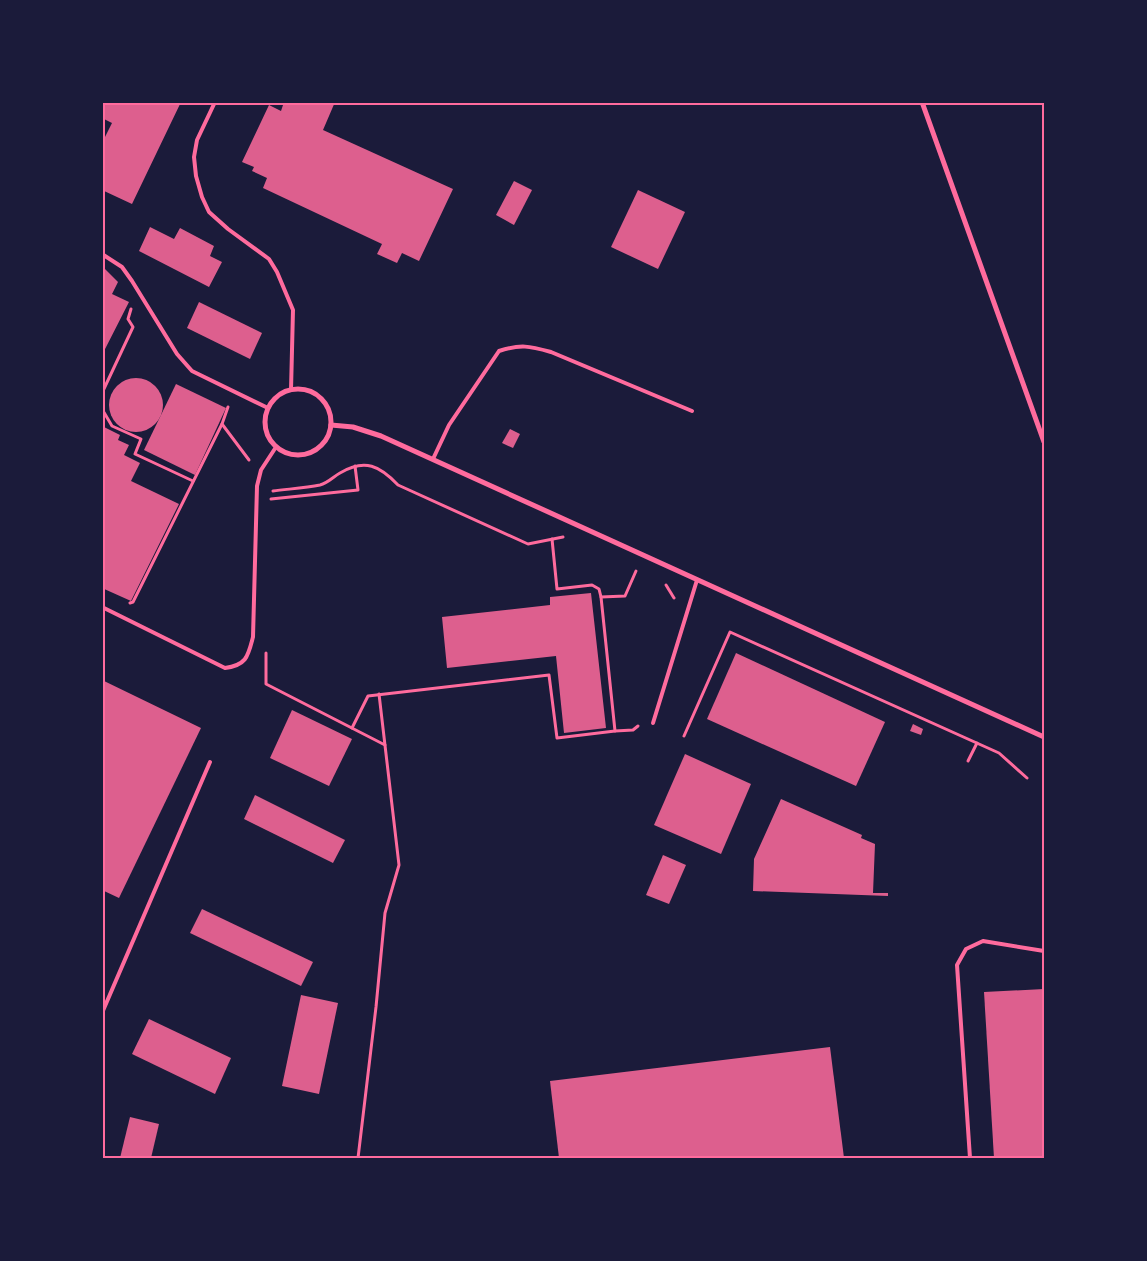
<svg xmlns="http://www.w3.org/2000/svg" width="1147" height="1261" font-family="Raleway,sans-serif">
  <rect width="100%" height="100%" fill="#1b1b3a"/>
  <g fill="#dd5f8e">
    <polygon points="102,102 181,102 132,204 102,190 102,143 112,123 102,118"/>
    <polygon points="284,102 335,102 323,130 453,189 419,261 402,253 397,263 377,254 382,244 263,188 267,178 252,171 254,167 242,162 269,105 281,111"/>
    <polygon points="514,181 532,190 514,225 496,215"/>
    <polygon points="638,190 685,212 658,269 611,247"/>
    <polygon points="150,227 174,239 180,228 214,246 210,256 222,262 209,287 139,251"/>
    <polygon points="102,266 118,282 112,294 129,302 102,355"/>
    <polygon points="199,302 262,333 250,359 187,328"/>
    <circle cx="136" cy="405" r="27"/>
    <polygon points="176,384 226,408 195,475 144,450"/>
    <polygon points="102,426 120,435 118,440 129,445 124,455 140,463 131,481 179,504 131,601 102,588"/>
    <polygon points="510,429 520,434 513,448 502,443"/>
    <polygon points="591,593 606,728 564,733 556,656 447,668 442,617 550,605 550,597"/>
    <polygon points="736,653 885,722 856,786 707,719"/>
    <polygon points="102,680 201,728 119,898 102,890"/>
    <polygon points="292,710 352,739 329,786 270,758"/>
    <polygon points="913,724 923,729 921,735 910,731"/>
    <polygon points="685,754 751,784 721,854 654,825"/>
    <polygon points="255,795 345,840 333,863 244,819"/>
    <polygon points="781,799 862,835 861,838 875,844 873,893 888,893 888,896 753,891 754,859"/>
    <polygon points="663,855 686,865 669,904 646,895"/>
    <polygon points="202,909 313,962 301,986 190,933"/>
    <polygon points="1044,989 1044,1158 994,1158 984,992"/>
    <polygon points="301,995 338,1003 319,1094 282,1086"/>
    <polygon points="149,1019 231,1058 215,1094 132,1054"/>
    <polygon points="830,1047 844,1158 559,1158 550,1081"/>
    <polygon points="130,1117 159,1124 151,1158 120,1158"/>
  </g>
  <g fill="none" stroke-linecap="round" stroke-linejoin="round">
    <g stroke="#ff6b9d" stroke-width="3">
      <polyline points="102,393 133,327 128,319 131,309"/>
      <polyline points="228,407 222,424 249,460"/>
      <polyline points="102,409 112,426 141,439 135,454 193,481"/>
      <path d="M 273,491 C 288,489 305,488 320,485 C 328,483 333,477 340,473 C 365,458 380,466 398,485 L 528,544 L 563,537"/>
      <polyline points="271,499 358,490 355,466"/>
      <polyline points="666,585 674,598"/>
      <polyline points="601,597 625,596 636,571"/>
      <polyline points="130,603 133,602 222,424"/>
      <polyline points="266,653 266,684 385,745"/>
      <polyline points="352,728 368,696 549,675 557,738 615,731 601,597 599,589 592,585 557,589 552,539"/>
      <polyline points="615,731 633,730 638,726"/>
      <polyline points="684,736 730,632 999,753 1027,778"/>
      <polyline points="968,761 977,743"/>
      <polyline points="358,1158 376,1007 385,913 399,865 379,694"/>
    </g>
    <g stroke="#ff6b9d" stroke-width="4">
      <polyline points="215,102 197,140 194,157 196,176 202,197 209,212 228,229 269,259 277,272 293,310 291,390"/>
      <polyline points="102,254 122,267 132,281 177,354 192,371 268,408"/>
      <path d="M 433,459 L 449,425 L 499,351 C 521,344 529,346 551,352 L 692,411"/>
      <path d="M 102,607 L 225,668 C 247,665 248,656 253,637 L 257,486 L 261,470 L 276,447"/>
      <polyline points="653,723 697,580"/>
      <polyline points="102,1013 210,762"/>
      <polyline points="970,1158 957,965 966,949 983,941 1044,951"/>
    </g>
    <g stroke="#ff6b9d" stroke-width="5">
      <polyline points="922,102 1044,442"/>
      <circle cx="298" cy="422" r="33"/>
      <polyline points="331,425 353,427 381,436 1044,737"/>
    </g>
  </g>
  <rect width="1147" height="1261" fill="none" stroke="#1b1b3a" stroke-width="208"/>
  <rect x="104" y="104" width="939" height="1053" fill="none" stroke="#ff6b9d" stroke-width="2"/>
</svg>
